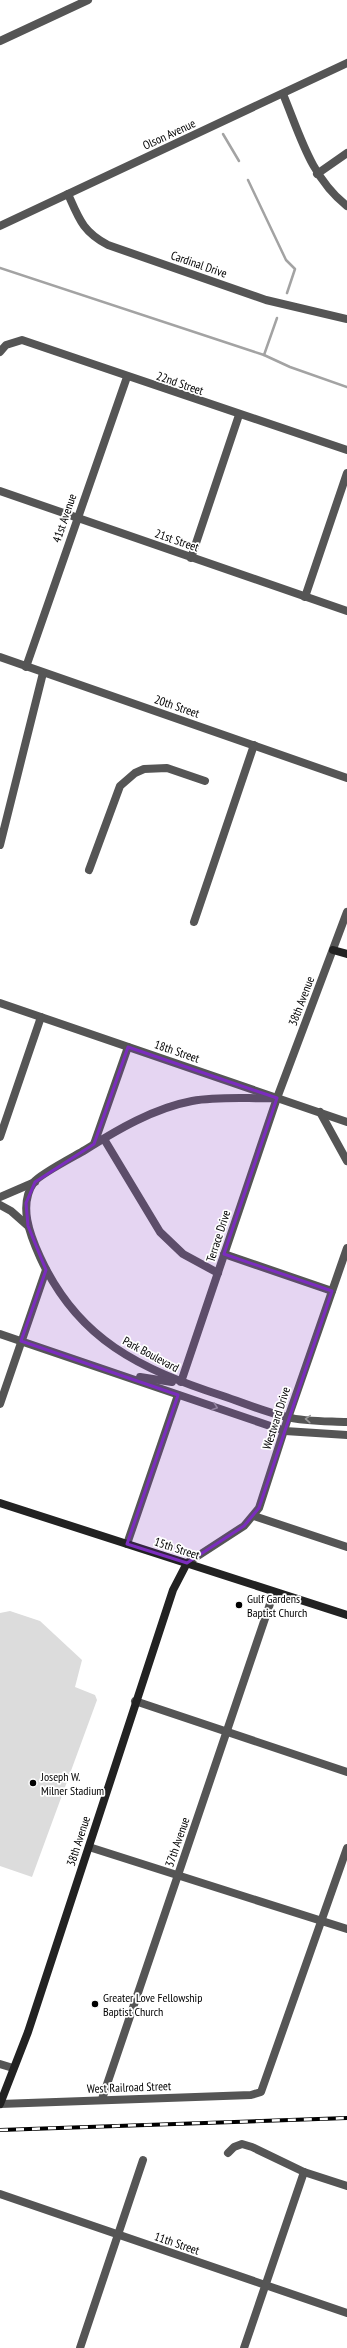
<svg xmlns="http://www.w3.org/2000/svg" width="347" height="2348" font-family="'PT Sans Narrow',sans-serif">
  <rect width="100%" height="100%" fill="#fff"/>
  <polygon fill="#dcdcdc" points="10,1611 40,1621 82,1660 75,1687 95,1695 97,1700 32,1877 0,1866 0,1613"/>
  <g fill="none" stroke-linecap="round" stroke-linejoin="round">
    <g stroke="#a3a3a3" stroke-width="2.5">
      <polyline points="223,134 239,161"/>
      <polyline points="248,180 286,260 295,269 287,293"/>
      <polyline points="0,268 264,355 290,367 347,387"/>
      <polyline points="264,355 277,318"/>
    </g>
    <g stroke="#555" stroke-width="8">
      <polyline points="0,41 88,0"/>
      <path d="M 283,94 C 300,135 311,178 347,206"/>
      <polyline points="317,174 347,153"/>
      <path d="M 68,194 C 79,219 83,232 108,245 L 266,300 L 347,319"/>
      <polyline points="0,226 347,63"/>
      <polyline points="0,352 6,345 22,340 347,450"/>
      <polyline points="0,491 347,611"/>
      <polyline points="191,558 239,415"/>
      <polyline points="305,597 347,473"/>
      <polyline points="0,657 347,778"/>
      <polyline points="26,667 127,377"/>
      <polyline points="0,845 43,673"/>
      <polyline points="89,870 120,786 135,773 144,769 167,768 205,781"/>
      <polyline points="194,922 254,745"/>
      <polyline points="0,1003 347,1122"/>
      <path d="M 277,1098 C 249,1099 220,1096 192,1101 C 154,1108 117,1130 85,1150 C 75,1156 40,1174 34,1182 C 18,1205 30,1235 40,1257 C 78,1340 140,1369 223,1396 C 244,1403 265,1412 287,1417 C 306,1422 328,1421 347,1422"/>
      <polyline points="320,1112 347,1161"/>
      <polyline points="0,1137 41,1017"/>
      <polyline points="104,1139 160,1232 183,1254 218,1273"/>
      <polyline points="94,1144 128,1047"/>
      <polyline points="0,1197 35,1182"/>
      <polyline points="0,1205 11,1211 28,1226"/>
      <polyline points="224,1254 332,1291"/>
      <polyline points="0,1334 285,1431 347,1435"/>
      <polyline points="140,1377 172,1382"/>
      <polyline points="181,1382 277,1098 347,912"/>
      <polyline points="0,1404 46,1270"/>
      <polyline points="254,1516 347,1547"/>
      <polyline points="127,1544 178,1395"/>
      <polyline points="187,1563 244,1526 259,1508 288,1418 347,1248"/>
      <polyline points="135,1701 347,1772"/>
      <polyline points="89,1847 347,1929"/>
      <polyline points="0,2064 13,2068"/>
      <polyline points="102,2099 274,1592"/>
      <polyline points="0,2104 251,2095 261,2092 347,1848"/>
      <polyline points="228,2153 234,2147 242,2144 252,2147 304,2172 347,2186"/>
      <polyline points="0,2194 347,2313"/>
      <polyline points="80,2348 143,2160"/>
      <polyline points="244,2348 304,2172"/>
    </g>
    <g stroke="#222" stroke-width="8">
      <polyline points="333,950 347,954"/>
      <polyline points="0,1503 347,1615"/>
      <polyline points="0,2104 28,2032 173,1590 187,1563"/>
    </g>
    <g stroke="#000" stroke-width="4">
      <polyline id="rail" points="0,2130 347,2118"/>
    </g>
    <use href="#rail" stroke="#fff" stroke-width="2.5" stroke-dasharray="8" stroke-linecap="butt"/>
  </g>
  <defs><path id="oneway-chevron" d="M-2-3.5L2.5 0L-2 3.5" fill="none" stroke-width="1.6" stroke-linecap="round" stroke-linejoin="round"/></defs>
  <g stroke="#999">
    <use href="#oneway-chevron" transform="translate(215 1407) rotate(19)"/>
    <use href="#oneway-chevron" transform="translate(308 1419) rotate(-176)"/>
  </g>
  <path fill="#7b2cbf" fill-opacity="0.2" stroke="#7b2cbf" stroke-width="3" stroke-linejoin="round" d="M 128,1047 L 277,1098 L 224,1254 L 332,1291 L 259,1508 L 244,1526 L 187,1563 L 127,1544 L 178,1395 L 21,1341 L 46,1270 L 28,1226 L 26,1203 L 35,1182 L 94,1144 Z"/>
  <g fill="#000" stroke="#fff" stroke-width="1.5">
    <circle cx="239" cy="1605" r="4"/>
    <circle cx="33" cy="1783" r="4"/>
    <circle cx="95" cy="2004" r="4"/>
  </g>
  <g text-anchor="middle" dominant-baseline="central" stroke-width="3.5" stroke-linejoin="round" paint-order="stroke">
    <g font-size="12" fill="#000" stroke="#fff">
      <text transform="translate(169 134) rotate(-25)">Olson Avenue</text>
      <text transform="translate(199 264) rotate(19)">Cardinal Drive</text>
      <text transform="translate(180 383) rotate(19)">22nd Street</text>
      <text transform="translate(64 518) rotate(-71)">41st Avenue</text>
      <text transform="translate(177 540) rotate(19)">21st Street</text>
      <text transform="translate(177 706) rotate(19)">20th Street</text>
      <text transform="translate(301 1001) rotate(-69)">38th Avenue</text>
      <text transform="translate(177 1051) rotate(19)">18th Street</text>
      <text transform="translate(218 1236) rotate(-72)">Terrace Drive</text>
      <text transform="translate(151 1354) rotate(28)">Park Boulevard</text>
      <text transform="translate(276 1418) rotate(-72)">Westward Drive</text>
      <text transform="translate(177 1548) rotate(18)">15th Street</text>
      <text transform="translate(78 1841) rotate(-72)">38th Avenue</text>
      <text transform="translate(177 1842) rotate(-71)">37th Avenue</text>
      <text transform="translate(129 2087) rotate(-2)">West Railroad Street</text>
      <text transform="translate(177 2243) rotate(19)">11th Street</text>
    </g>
    <g font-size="12" fill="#000" stroke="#fff" text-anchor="start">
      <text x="247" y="1598">Gulf Gardens<tspan x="247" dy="14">Baptist Church</tspan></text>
      <text x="41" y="1776">Joseph W.<tspan x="41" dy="14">Milner Stadium</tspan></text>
      <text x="103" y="1997">Greater Love Fellowship<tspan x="103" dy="14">Baptist Church</tspan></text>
    </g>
  </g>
</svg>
